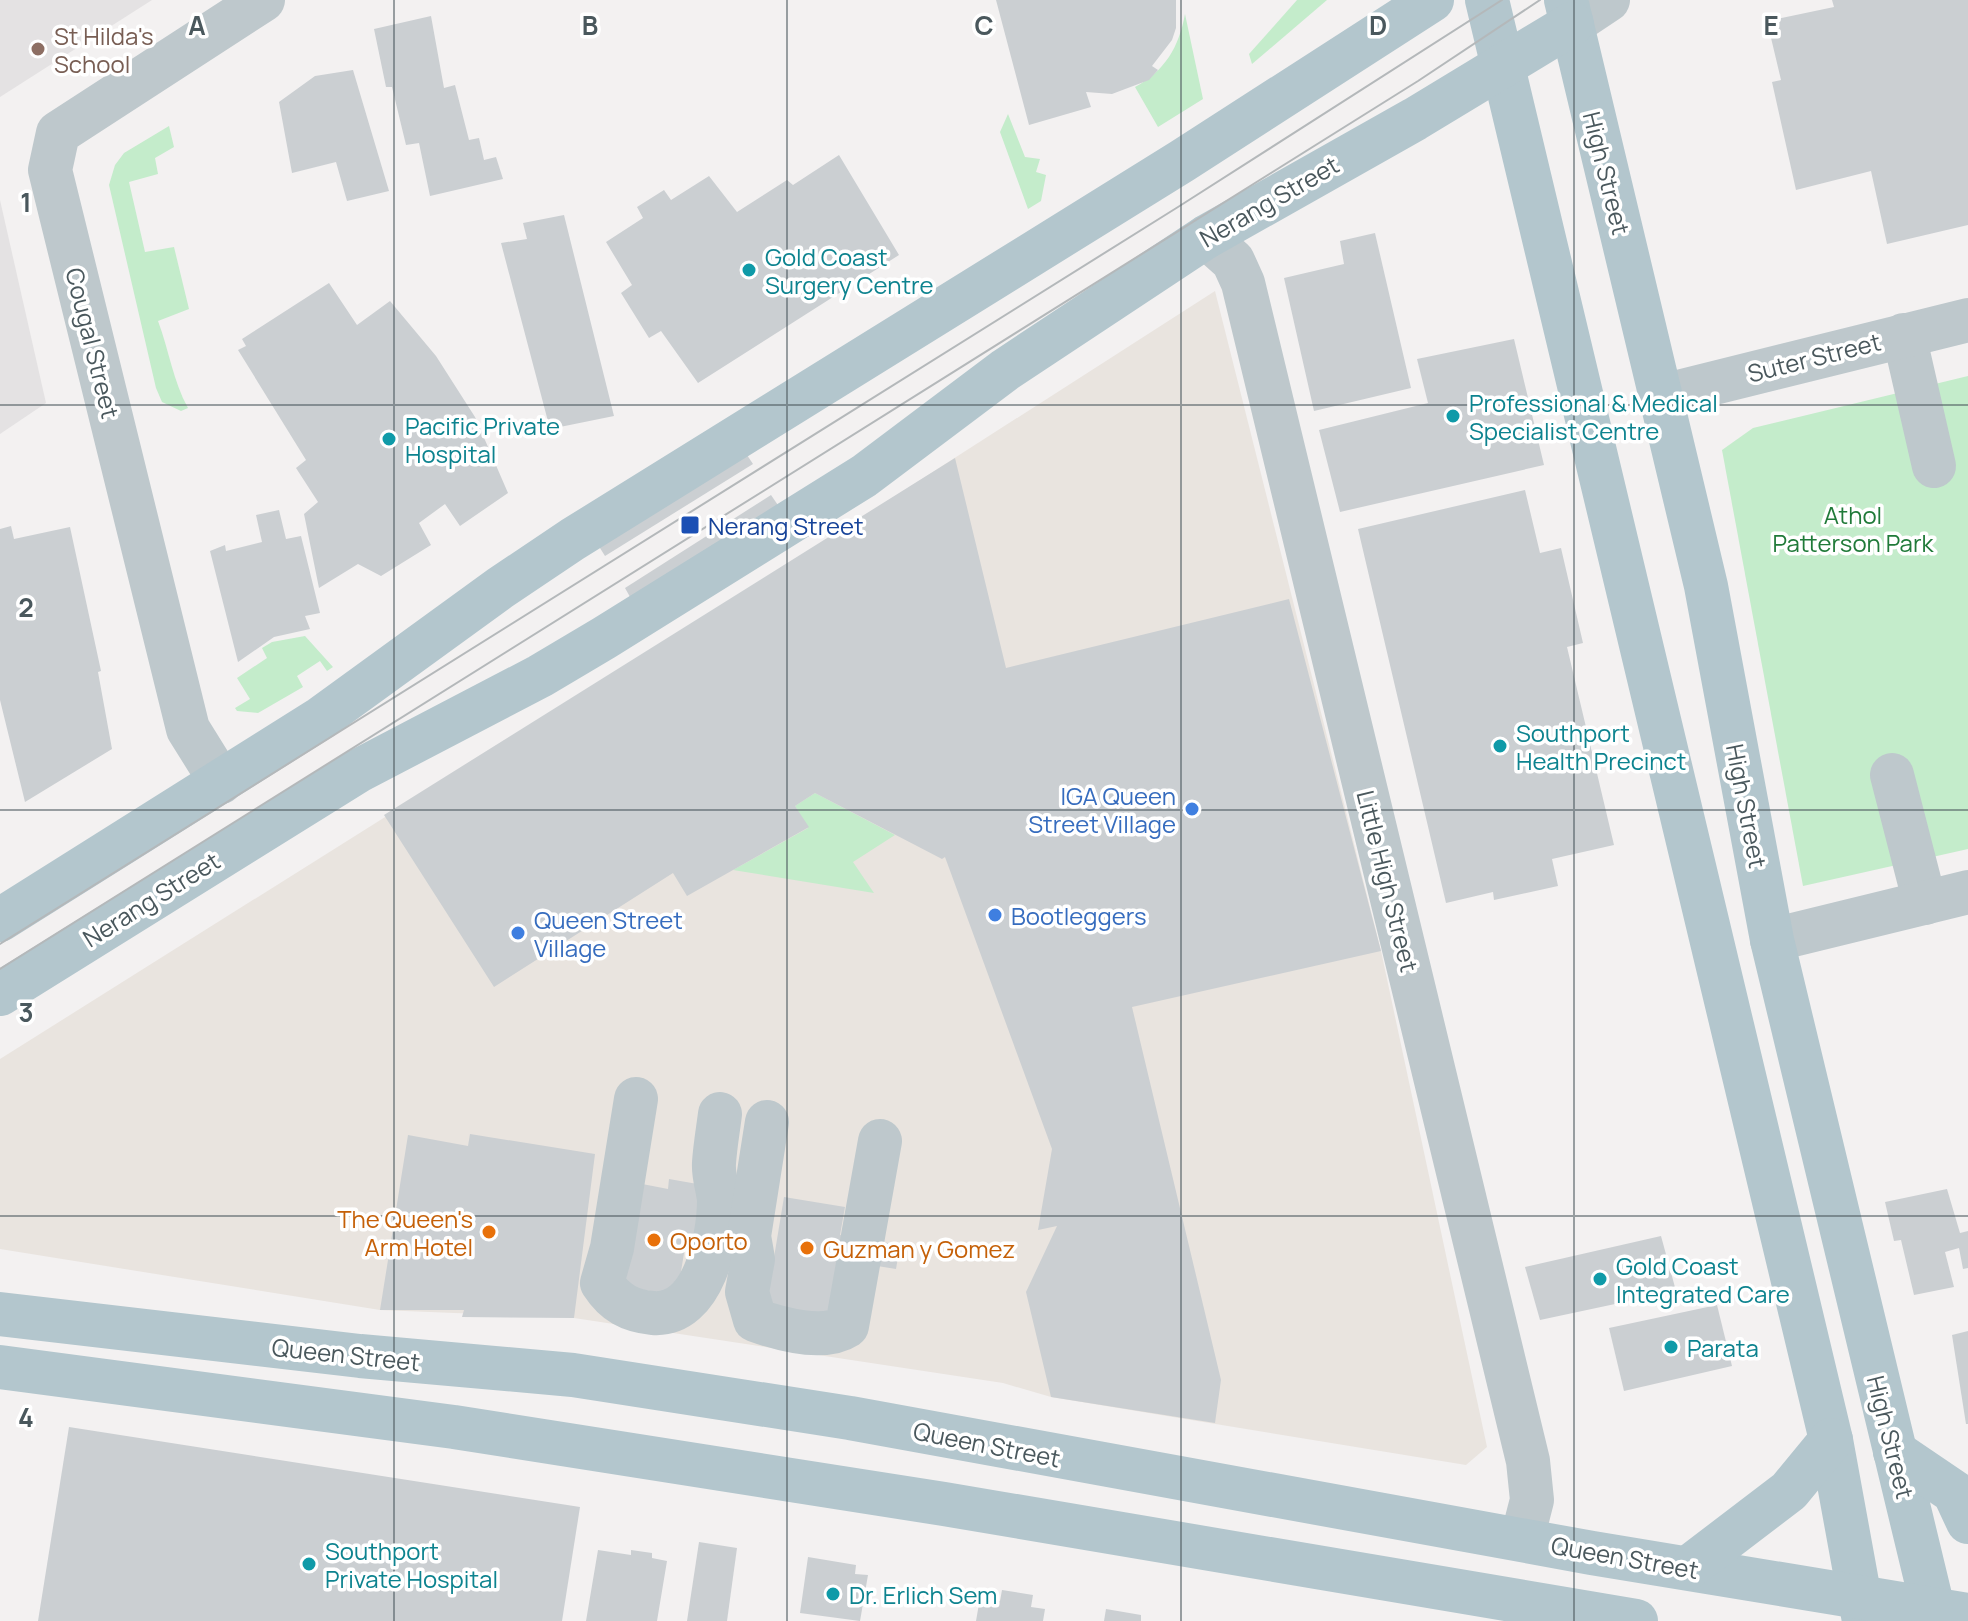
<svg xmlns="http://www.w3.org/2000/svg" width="1968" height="1621" font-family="Manrope,sans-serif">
  <rect width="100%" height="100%" fill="#f3f1f1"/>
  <polygon fill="#e9e4df" points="1215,291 1381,951 1487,1447 1466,1465 1051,1397 1003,1383 574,1318 380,1310 0,1249 0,1059 872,511"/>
  <g fill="#e4e2e3">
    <polygon points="0,0 152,0 0,97"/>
    <polygon points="0,200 46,403 0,434"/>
  </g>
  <g fill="#c4eccb">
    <polygon points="1297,0 1327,0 1252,64 1249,54"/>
    <path d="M 1185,14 L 1203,99 L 1158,127 L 1135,87 C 1165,71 1179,47 1185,14 Z"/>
    <polygon points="1008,114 1025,157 1040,159 1036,172 1046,175 1041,201 1028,209 1000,132"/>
    <path d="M 169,126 L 174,147 L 155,158 L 158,174 L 129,182 L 145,252 L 174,247 L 189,309 L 158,321 C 169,350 173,381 188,408 L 181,411 L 162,402 L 156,388 L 109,185 L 115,165 L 124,153 Z"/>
    <polygon points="1968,376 1968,849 1803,886 1722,450 1753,428"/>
    <polygon points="305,636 333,667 327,671 320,661 297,676 303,687 258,713 237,711 235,708 250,699 237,678 267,658 262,648 272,642"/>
    <polygon points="815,793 895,835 853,862 874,893 733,870 808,828 795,806"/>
  </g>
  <g fill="#cbcfd2">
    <polygon points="996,0 1176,0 1176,28 1172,40 1152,66 1158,70 1149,80 1112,94 1086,92 1091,107 1029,125"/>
    <polygon points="1832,0 1968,0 1968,225 1887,244 1871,171 1796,190 1772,82 1781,80 1767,21 1834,7"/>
    <polygon points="431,16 444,88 455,85 469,140 479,138 484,160 496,157 503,179 430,196 419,143 406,145 392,87 386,87 374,29"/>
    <polygon points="353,70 389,191 347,201 336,162 292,173 279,102 315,76"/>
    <polygon points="839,155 899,255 698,383 661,331 649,338 621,293 632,285 606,242 643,218 637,207 664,190 671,200 709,176 737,212 787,180 793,185"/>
    <polygon points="564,215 614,416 550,429 501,243 527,239 523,223"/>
    <polygon points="1375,233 1411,388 1314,411 1284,278 1344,264 1340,241"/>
    <polygon points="329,283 357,325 390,301 436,356 475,417 508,493 460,526 445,504 419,523 431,545 381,576 358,564 319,588 304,514 318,502 296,468 306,460 238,350 246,346 242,339"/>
    <polygon points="1514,339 1544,465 1340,512 1319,430 1428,403 1417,359"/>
    <polygon points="743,449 753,464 605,556 595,540"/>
    <polygon points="955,458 1006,668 1289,599 1381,951 1132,1007 1221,1380 1215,1423 1051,1397 1026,1292 1057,1226 1038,1230 1052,1149 945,857 942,859 815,793 795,806 809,827 687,896 673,873 494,987 384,815"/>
    <polygon points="1525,490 1540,553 1561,548 1583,643 1567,647 1614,845 1552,859 1558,886 1494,900 1493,892 1446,903 1358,529"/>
    <polygon points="771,495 782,511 634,604 625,588"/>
    <polygon points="279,510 286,539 301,536 320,613 305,616 310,629 274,637 238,662 210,551 225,545 226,551 262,542 256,515"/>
    <polygon points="11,526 14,539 70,527 101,671 98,672 112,749 25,802 0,700 0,529"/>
    <polygon points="470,1134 595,1154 574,1318 462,1317 464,1310 380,1310 408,1135 468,1146"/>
    <polygon points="669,1179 703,1185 695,1236 687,1235 677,1296 628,1287 615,1280 632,1182 668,1189"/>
    <polygon points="1947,1189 1960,1233 1968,1231 1968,1268 1963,1269 1959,1248 1945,1252 1954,1287 1914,1295 1901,1240 1894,1241 1885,1202"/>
    <polygon points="784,1197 845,1207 840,1235 900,1245 896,1269 846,1261 838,1313 765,1312"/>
    <polygon points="1661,1236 1676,1291 1540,1320 1525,1267"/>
    <polygon points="1717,1305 1732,1366 1624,1391 1609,1328"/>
    <polygon points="1968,1331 1968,1424 1966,1424 1952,1335"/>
    <polygon points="69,1427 580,1507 562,1621 38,1621"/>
    <polygon points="699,1542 737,1548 727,1621 687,1621"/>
    <polygon points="598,1550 631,1555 631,1550 652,1553 652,1558 667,1561 657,1621 586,1621"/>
    <polygon points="808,1557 856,1565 855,1574 868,1575 860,1621 800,1613"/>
    <polygon points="1002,1590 1033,1595 1031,1607 1045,1609 1043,1621 976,1621 980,1598 1000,1601"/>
    <polygon points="1106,1609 1141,1615 1141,1621 1104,1621"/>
  </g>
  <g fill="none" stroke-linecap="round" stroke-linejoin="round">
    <g stroke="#bec8cc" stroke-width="44">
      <polyline points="1572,24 1608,0"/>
      <polyline points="1206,237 1233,261 1243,283 1528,1461 1532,1500 1522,1539"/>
      <polyline points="1904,335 1934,466"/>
      <polyline points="1662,396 1968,320"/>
      <polyline points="1892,775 1925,903"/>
      <polyline points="221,782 188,729 50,170 58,133 263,0"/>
      <polyline points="1772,940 1968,892"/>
      <path d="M 636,1099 L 612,1248 L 602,1283 C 615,1303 630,1311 653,1313 C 704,1317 719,1237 719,1200 C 718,1188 713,1176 714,1163 C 715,1147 718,1130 720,1114"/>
      <path d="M 767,1122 L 749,1236 L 753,1259 L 747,1292 L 755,1320 C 780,1329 824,1341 847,1326 L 880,1141"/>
    </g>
    <g stroke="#b3c6cd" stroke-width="44">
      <polyline points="1487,0 1831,1440 1864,1621"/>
      <polyline points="1566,0 1706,586 1772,940 1936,1621"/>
      <polyline points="0,920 321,718 500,588 573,539 1182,161 1432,0"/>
      <polyline points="0,994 358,771 540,676 604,638 864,476 1005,370 1206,237 1415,119 1572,24"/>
      <polyline points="0,1314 360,1356 573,1375 850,1418 1592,1553 1968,1615"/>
      <polyline points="0,1367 454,1427 944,1504 1636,1621"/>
      <polyline points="1895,1452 1954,1492 1968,1522"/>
      <polyline points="1688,1568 1789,1491 1831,1440"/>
    </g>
    <g stroke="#b4b8ba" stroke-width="2">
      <polyline points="0,944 1178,207 1502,0"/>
      <polyline points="0,969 1418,81 1540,0"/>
    </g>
  </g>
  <path fill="none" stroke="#4a585d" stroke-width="2" stroke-opacity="0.55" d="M 394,0 L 394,1621M 787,0 L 787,1621M 1181,0 L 1181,1621M 1574,0 L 1574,1621M 0,405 L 1968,405M 0,810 L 1968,810M 0,1216 L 1968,1216"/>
  <circle fill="#8d6e63" stroke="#fff" stroke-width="3" cx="38" cy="49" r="8"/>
  <g fill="#0f9aa8" stroke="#fff" stroke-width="3">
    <circle cx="749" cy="270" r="8"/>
    <circle cx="1453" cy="416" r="8"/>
    <circle cx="389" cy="439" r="8"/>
    <circle cx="1500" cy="746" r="8"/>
    <circle cx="1600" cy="1279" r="8"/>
    <circle cx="1671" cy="1347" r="8"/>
    <circle cx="309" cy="1564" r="8"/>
    <circle cx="833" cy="1594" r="8"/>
  </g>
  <rect fill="#1a4fb4" stroke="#fff" stroke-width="3" x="680" y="515" width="20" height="20" rx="4"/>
  <g fill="#3f7fe0" stroke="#fff" stroke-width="3">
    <circle cx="1192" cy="809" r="8"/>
    <circle cx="995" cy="915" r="8"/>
    <circle cx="518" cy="933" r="8"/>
  </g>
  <g fill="#e8710a" stroke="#fff" stroke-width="3">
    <circle cx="489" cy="1232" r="8"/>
    <circle cx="654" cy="1240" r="8"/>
    <circle cx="807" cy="1248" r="8"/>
  </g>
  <g text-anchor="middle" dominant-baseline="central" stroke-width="7" stroke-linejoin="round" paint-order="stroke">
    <g font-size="24" fill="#785e54" stroke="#fff" text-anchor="start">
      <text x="54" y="35">St Hilda's<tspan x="54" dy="28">School</tspan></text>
    </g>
    <g font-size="24" fill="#4a585d" stroke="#fff">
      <text transform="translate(1607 173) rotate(76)">High Street</text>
      <text transform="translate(1269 201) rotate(-30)">Nerang Street</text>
      <text transform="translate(93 343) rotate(76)">Cougal Street</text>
      <text transform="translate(1814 357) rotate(-14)">Suter Street</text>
      <text transform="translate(1747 806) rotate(79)">High Street</text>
      <text transform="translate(1388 881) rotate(76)">Little High Street</text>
      <text transform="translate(151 899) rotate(-32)">Nerang Street</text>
      <text transform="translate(346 1354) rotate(6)">Queen Street</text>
      <text transform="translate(1891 1437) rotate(76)">High Street</text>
      <text transform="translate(987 1444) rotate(11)">Queen Street</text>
      <text transform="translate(1625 1557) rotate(10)">Queen Street</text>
    </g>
    <g font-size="24" fill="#0d838f" stroke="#fff" text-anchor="start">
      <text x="765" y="256">Gold Coast<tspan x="765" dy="28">Surgery Centre</tspan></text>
      <text x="1469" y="402">Professional &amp; Medical<tspan x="1469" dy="28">Specialist Centre</tspan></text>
      <text x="405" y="425">Pacific Private<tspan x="405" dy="28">Hospital</tspan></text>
      <text x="1516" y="732">Southport<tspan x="1516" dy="28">Health Precinct</tspan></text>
      <text x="1616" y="1265">Gold Coast<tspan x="1616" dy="28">Integrated Care</tspan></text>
      <text x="1687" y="1347">Parata</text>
      <text x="325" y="1550">Southport<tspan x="325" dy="28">Private Hospital</tspan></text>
      <text x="849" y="1594">Dr. Erlich Sem</text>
    </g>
    <g font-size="24" fill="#207a39" stroke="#fff">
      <text x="1853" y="514">Athol<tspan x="1853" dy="28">Patterson Park</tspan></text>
    </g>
    <g font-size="24" fill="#164399" stroke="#fff" text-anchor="start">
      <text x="708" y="525">Nerang Street</text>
    </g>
    <g font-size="24" fill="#366cbe" stroke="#fff" text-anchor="start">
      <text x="1176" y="795" text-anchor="end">IGA Queen<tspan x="1176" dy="28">Street Village</tspan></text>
      <text x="1011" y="915">Bootleggers</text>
      <text x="534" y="919">Queen Street<tspan x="534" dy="28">Village</tspan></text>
    </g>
    <g font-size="24" fill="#c56008" stroke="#fff" text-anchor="start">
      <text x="473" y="1218" text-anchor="end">The Queen's<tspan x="473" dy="28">Arm Hotel</tspan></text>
      <text x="670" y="1240">Oporto</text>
      <text x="823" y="1248">Guzman y Gomez</text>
    </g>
  </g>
  <g font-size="26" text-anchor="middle" font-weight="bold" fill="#4a585d" stroke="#fff" stroke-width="7" stroke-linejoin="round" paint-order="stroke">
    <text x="197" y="35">A</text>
    <text x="590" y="35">B</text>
    <text x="984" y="35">C</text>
    <text x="1378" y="35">D</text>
    <text x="1771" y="35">E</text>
    <text x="26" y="212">1</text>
    <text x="26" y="617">2</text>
    <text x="26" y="1022">3</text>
    <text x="26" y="1427">4</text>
  </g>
</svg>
